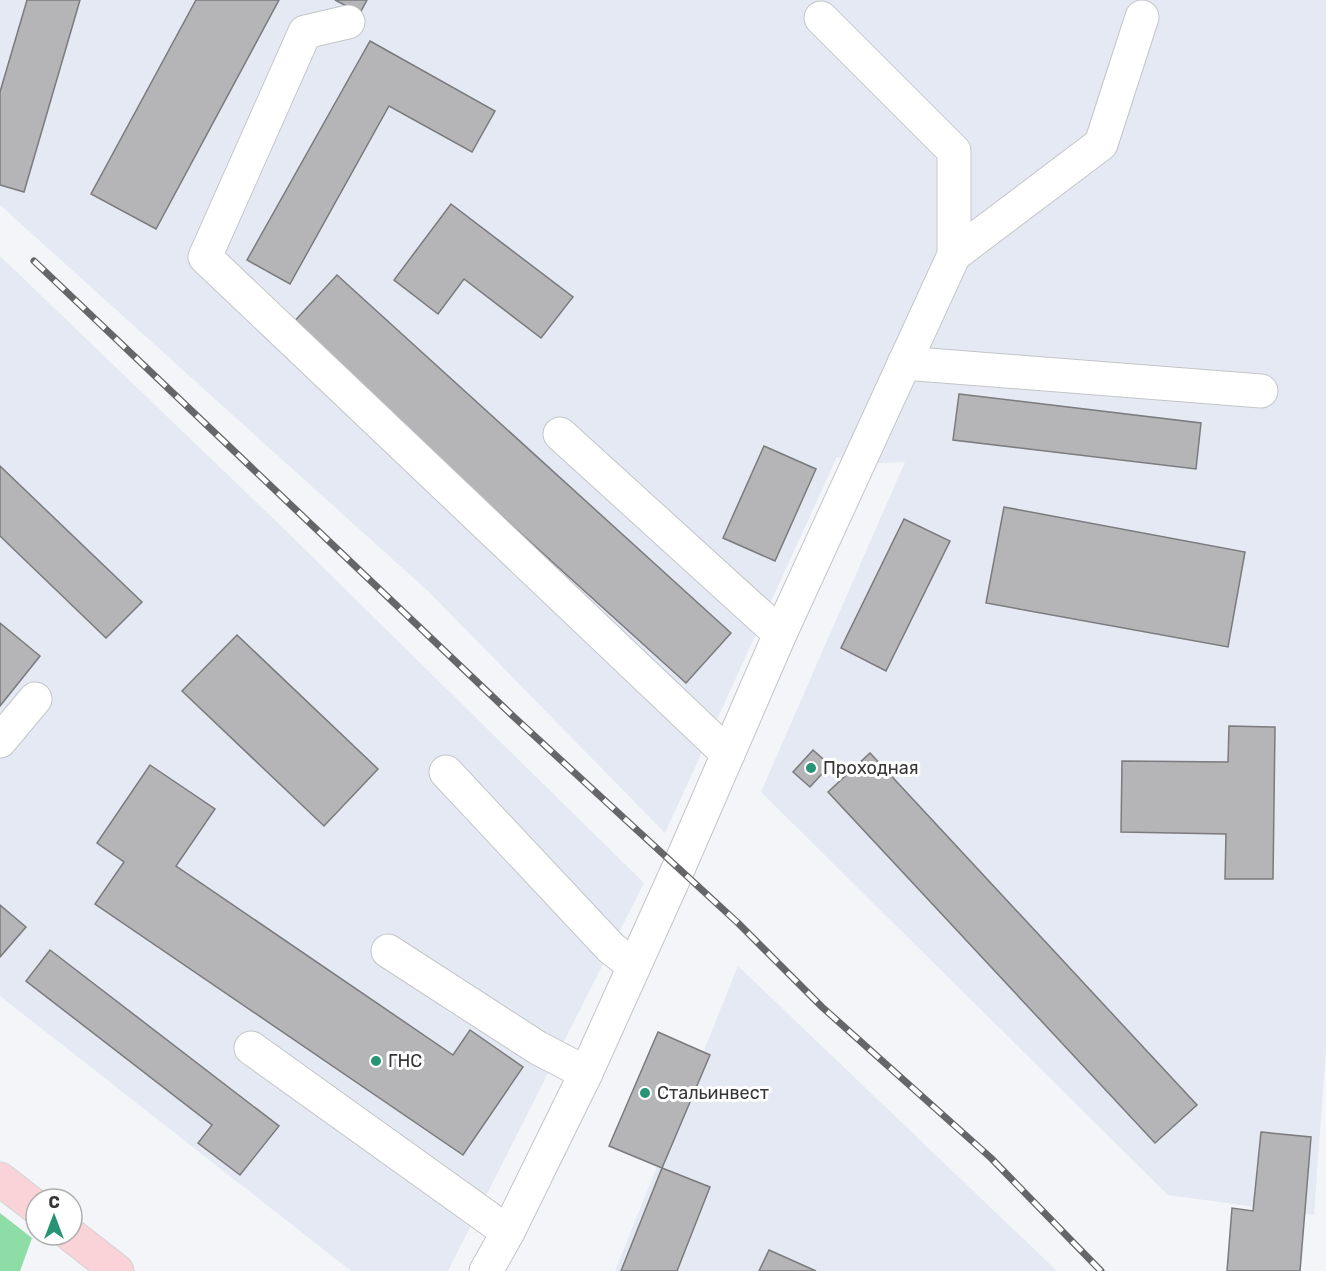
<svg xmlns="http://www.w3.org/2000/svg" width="1326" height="1271" font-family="Rubik,sans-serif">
  <rect width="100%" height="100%" fill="#f3f5f8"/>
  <g fill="#e4e9f3">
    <polygon points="0,0 1326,0 1326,1047 1314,1215 1168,1195 761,792 905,462 858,464 837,457 665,833 429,592 0,205"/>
    <polygon points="0,256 281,526 644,883 448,1271 351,1271 0,996"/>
    <polygon points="738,966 1057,1271 615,1271"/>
  </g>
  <polygon fill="#8edca6" points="0,1213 32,1238 20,1271 0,1271"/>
  <g fill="#b5b4b7" stroke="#7b7a7d" stroke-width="1.5">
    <polygon points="27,0 80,0 24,192 0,185 0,92"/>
    <polygon points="196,0 279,0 156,229 91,194"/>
    <polygon points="335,0 367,0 360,13"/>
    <polygon points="370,41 495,111 472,152 389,106 290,284 247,260"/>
    <polygon points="451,204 573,297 541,338 464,279 438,314 394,280"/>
    <polygon points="337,275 731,633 686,683 291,325"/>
    <polygon points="959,394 1201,423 1196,469 953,440"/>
    <polygon points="764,446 816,469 775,561 723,538"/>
    <polygon points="0,466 142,602 106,638 0,536"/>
    <polygon points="1004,507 1245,552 1228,647 986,603"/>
    <polygon points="904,519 950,541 886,671 841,648"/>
    <polygon points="0,623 40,656 0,706"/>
    <polygon points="237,635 378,769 324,826 182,691"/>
    <polygon points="1229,726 1275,727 1273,879 1225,879 1226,834 1121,832 1122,761 1228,762"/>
    <polygon points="813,750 830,765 810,787 793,772"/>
    <polygon points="870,753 1197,1105 1155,1143 828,792"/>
    <polygon points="150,765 215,809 176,866 453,1055 470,1030 523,1067 463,1155 95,904 124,862 97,843"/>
    <polygon points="0,905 26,927 0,957"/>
    <polygon points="50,950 279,1126 240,1175 198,1143 212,1125 26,981"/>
    <polygon points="658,1032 710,1055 662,1168 609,1146"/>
    <polygon points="1261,1132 1311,1137 1300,1271 1227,1271 1232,1208 1253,1211"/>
    <polygon points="662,1168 710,1187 677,1271 621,1271"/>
    <polygon points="769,1250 816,1271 759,1271"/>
  </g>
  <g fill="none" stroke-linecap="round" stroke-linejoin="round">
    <g stroke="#c4c5c8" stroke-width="35">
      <g id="minor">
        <polyline points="348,22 305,32 205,257 728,754"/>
        <polyline points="954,255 1101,144 1142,17"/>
        <polyline points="904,363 1261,391"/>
        <polyline points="560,434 780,634"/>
        <polyline points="0,741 35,699"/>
        <polyline points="446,772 611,948 634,966"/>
        <polyline points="388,951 538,1048 586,1073"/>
        <polyline points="251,1048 508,1232"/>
        <polyline points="486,1271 508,1232 586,1073 679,867 780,634 954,255 954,151 821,18"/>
      </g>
    </g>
    <g stroke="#d3d3d3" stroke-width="35">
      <g id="major">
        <polyline points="0,1179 36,1207"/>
        <polyline points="71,1235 117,1271"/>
      </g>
    </g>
    <use href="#minor" stroke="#fff" stroke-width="33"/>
    <use href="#major" stroke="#f9d3d7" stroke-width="33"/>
    <g stroke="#666668" stroke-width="7">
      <polyline id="rail" points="34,261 514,717 738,923 822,1007 991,1158 1101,1271"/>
    </g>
    <use href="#rail" stroke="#fff" stroke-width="4.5" stroke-dasharray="14" stroke-linecap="butt"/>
  </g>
  <g fill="#269475" stroke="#fff" stroke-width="2">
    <circle cx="811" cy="768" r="6"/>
    <circle cx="376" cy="1061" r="6"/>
    <circle cx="645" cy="1093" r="6"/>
  </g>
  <g text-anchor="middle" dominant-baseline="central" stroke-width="6" stroke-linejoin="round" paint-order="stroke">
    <g font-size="18" fill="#363638" stroke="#fff" text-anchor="start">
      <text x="823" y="768">Проходная</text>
      <text x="388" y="1061">ГНС</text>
      <text x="657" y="1093">Стальинвест</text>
    </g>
  </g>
  <g transform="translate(54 1217)"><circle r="28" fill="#ffffff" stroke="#afafaf" stroke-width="1.5"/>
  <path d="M0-4.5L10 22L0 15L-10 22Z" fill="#269475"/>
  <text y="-9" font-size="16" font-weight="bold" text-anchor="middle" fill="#363638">С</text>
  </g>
</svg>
